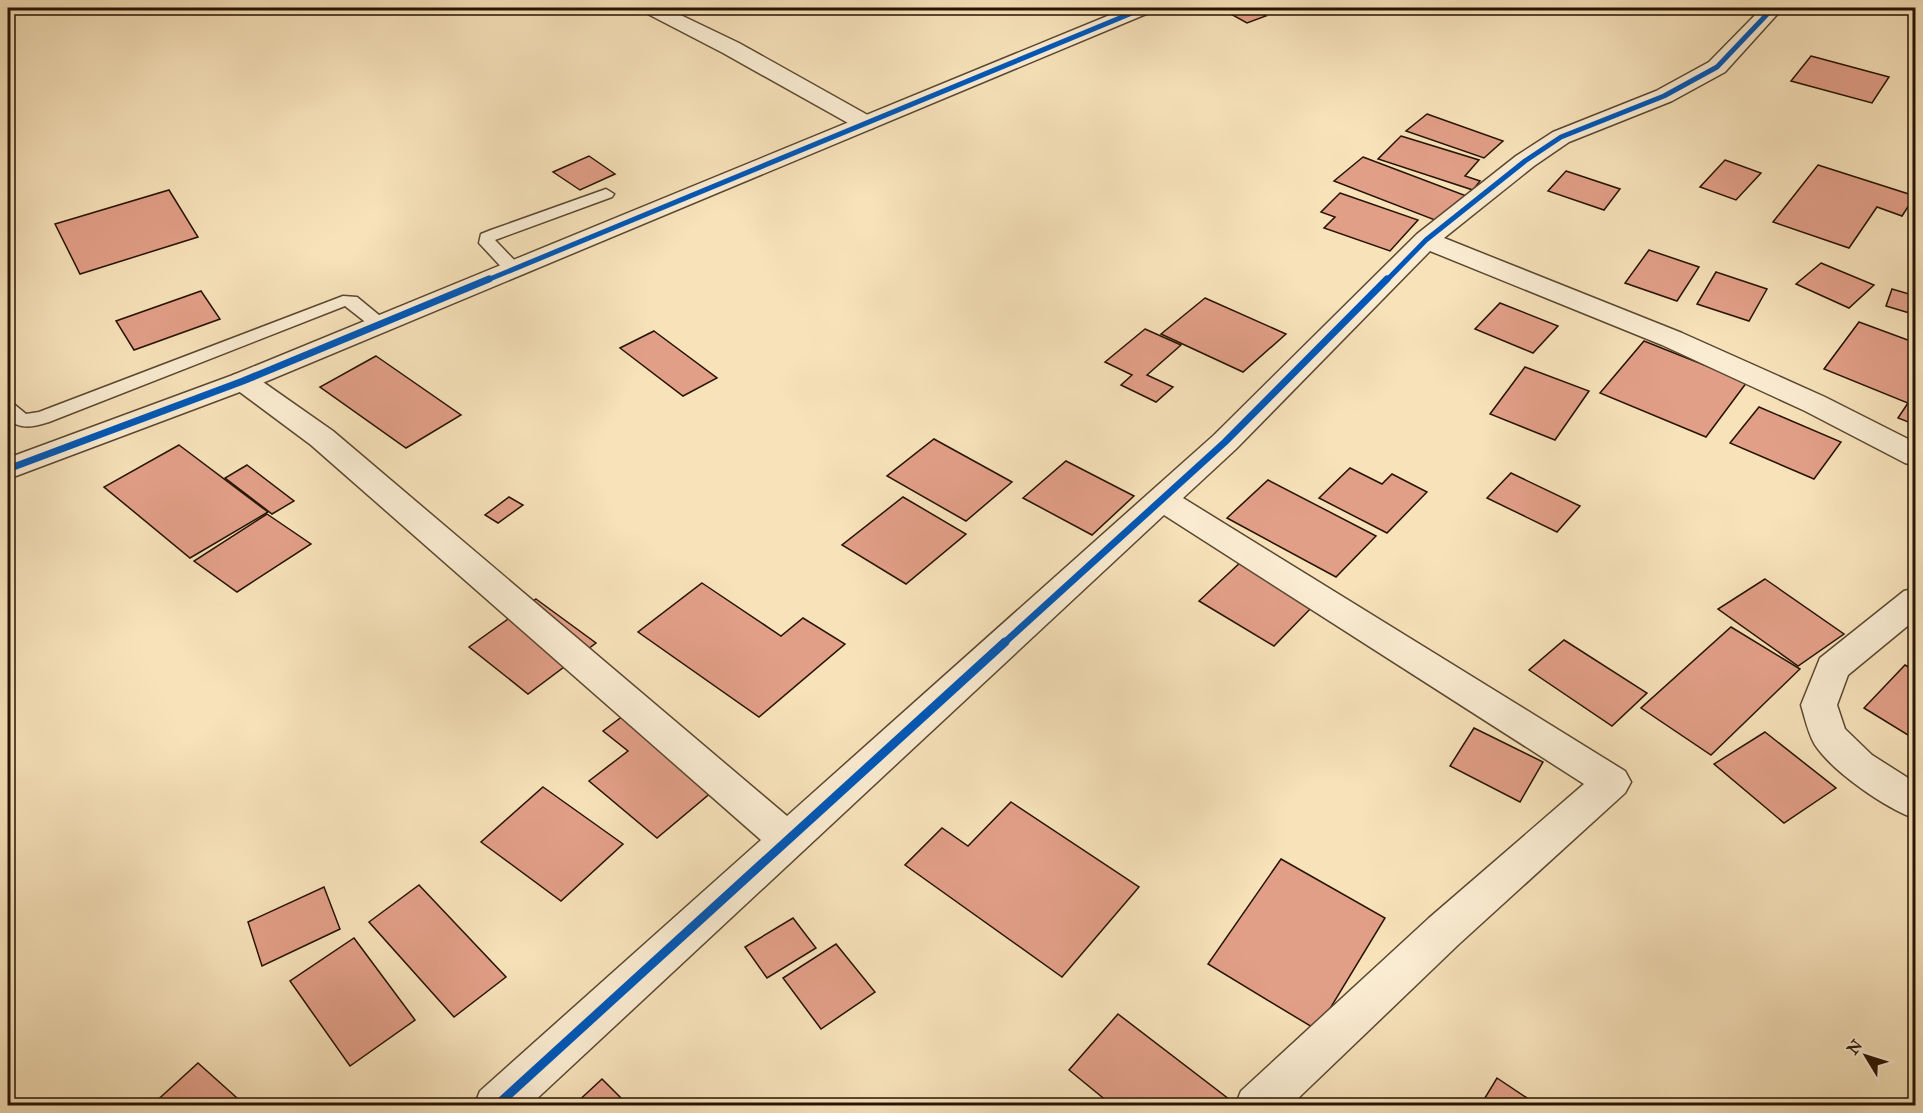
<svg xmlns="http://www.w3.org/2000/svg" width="1923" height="1113" font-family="'IM FELL Great Primer',serif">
  <rect width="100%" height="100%" fill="#f7e2ba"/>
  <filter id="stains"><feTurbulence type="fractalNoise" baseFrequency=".00333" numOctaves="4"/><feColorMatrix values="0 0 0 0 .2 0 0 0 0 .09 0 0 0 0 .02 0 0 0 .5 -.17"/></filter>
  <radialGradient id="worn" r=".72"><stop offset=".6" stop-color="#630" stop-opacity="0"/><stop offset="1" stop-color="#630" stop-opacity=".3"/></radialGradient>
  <g fill="#e29f88" stroke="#261302" stroke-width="1.5">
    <polygon points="1240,8 1250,8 1266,16 1247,23 1227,12"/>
    <polygon points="1811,56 1889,77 1872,103 1791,81"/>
    <polygon points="1427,114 1503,141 1484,158 1406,131"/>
    <polygon points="1401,136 1479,160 1465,176 1480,181 1473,190 1378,159"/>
    <polygon points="589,156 615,174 580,190 553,172"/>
    <polygon points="1363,157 1469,197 1440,222 1334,181"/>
    <polygon points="1725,160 1761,173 1736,200 1700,187"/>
    <polygon points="1818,165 1915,196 1902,216 1877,207 1849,248 1773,222"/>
    <polygon points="1566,171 1620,189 1604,210 1548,191"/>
    <polygon points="169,190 198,237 80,274 55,224"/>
    <polygon points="1340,193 1418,220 1390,251 1324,228 1335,217 1321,212"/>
    <polygon points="1649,250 1699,267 1677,301 1625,283"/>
    <polygon points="1821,263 1874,285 1849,308 1796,284"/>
    <polygon points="1716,272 1767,289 1749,321 1697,304"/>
    <polygon points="1892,289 1916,296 1916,315 1886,306"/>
    <polygon points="201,291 220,319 134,350 116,321"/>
    <polygon points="1205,298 1286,334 1243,372 1161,334"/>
    <polygon points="1500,303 1558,326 1533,353 1475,329"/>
    <polygon points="1859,322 1916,343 1916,425 1898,418 1908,403 1824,369"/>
    <polygon points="1145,329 1181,345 1147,375 1173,387 1156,402 1121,385 1132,375 1105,362"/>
    <polygon points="654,331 717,378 683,396 620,348"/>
    <polygon points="1644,341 1747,382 1706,437 1600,393"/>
    <polygon points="376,356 461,415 406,448 320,387"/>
    <polygon points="1525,367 1589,391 1555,440 1490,414"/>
    <polygon points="1759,407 1841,442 1814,479 1730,443"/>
    <polygon points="934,439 1012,482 966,521 887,476"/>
    <polygon points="179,445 268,512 190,558 104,487"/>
    <polygon points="1066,461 1134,496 1092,535 1023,498"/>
    <polygon points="247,465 294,501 272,514 225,478"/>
    <polygon points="1350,468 1382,484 1392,474 1427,492 1387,533 1319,498"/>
    <polygon points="1511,473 1580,506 1557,532 1487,498"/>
    <polygon points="1268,480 1376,536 1336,577 1227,518"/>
    <polygon points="509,497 523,505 498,523 485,515"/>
    <polygon points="903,497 966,534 906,584 842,545"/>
    <polygon points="267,514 311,544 237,592 194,561"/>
    <polygon points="1242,561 1316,603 1274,646 1199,601"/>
    <polygon points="1765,579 1844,634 1798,666 1718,609"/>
    <polygon points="702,583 781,636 803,618 845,644 759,717 638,632"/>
    <polygon points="536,599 596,643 528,694 469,647"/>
    <polygon points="1731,627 1800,669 1711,755 1641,708"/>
    <polygon points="1564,640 1647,693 1612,726 1529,670"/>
    <polygon points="1905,665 1916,671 1916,740 1864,708"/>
    <polygon points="627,713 719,786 657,838 589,781 628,751 603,731"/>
    <polygon points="1474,728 1543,762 1520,802 1450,766"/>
    <polygon points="1765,732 1836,788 1784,823 1714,764"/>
    <polygon points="543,787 623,844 561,901 481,842"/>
    <polygon points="1011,802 1139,887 1062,977 905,865 942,828 968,846"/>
    <polygon points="1281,859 1385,918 1317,1030 1208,964"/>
    <polygon points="419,885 506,977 454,1017 369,922"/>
    <polygon points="324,887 340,929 262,966 248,922"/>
    <polygon points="793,918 816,948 767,978 745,947"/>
    <polygon points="354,938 415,1020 350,1066 290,981"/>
    <polygon points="836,944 875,992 821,1029 783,978"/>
    <polygon points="1118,1014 1238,1106 1113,1106 1069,1070"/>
    <polygon points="198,1063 246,1106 151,1106"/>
    <polygon points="1497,1078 1539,1106 1480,1106"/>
    <polygon points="602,1079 629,1106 573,1106"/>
  </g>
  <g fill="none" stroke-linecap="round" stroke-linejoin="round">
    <g stroke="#5a4730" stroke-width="3">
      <g id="service">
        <polygon points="606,189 614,194 612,197 495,240 519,265 521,269 519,273 507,273 479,243 481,234 491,230"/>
        <path d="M 343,296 L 357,297 L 385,320 L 388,324 L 385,328 L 373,328 L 345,306 L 49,422 C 33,427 20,430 8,419 L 8,403 L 15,405 L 26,414 L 39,412 Z"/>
      </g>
    </g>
    <g stroke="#5a4730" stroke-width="3">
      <g id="minor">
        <polygon points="641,8 666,8 739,43 873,118 877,123 873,128 865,130 857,128 723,53 644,12"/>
        <polygon points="1762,8 1783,8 1725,72 1672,101 1569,142 1534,166 1444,238 1682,333 1825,397 1916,443 1916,466 1905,463 1805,411 1662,345 1430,251 1236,449 1183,498 1625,771 1631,782 1625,793 1459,944 1290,1106 1235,1106 1241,1091 1429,918 1584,784 1164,515 529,1106 474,1106 480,1091 761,840 311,445 233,387 228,381 233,375 243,372 253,375 333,431 787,816 1214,435 1417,234 1516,156 1553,132 1656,91 1709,62"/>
        <path d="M 1916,588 L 1916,619 L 1848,675 L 1837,705 L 1845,729 L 1872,755 L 1916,783 L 1916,819 C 1885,808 1833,772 1815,745 C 1808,733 1805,718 1801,705 L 1820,658 L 1904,591 Z"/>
      </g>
    </g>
    <g stroke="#5a4730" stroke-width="3">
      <polygon id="tertiary" points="1127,8 1154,8 1151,12 253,387 8,479 8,458 233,375"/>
    </g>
    <use href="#service" fill="#faecd2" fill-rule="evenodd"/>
    <use href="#minor" fill="#faecd2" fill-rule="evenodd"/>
    <use href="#tertiary" fill="#faecd2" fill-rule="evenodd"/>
    <g stroke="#faecd2" stroke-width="8">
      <g id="cycleway-far2">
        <polyline points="485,281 1144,8"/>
        <polyline points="1386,281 1426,240 1525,161 1561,137 1664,96 1717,67 1773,8"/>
      </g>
    </g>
    <g stroke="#faecd2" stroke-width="10">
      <g id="cycleway-far1">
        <polyline points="8,469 243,381 489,279"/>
        <polyline points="1004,643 1225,442 1387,279"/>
      </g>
    </g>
    <g stroke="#faecd2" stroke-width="13">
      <polyline id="cycleway" points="496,1106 1005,642"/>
    </g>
    <use href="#cycleway-far2" stroke="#0057b8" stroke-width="5"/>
    <use href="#cycleway-far1" stroke="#0057b8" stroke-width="7"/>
    <use href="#cycleway" stroke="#0057b8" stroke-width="9"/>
  </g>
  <rect width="1923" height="1113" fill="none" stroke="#f7e2ba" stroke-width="30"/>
  <rect x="9" y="9" width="1905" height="1095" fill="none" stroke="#261302" stroke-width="3"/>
  <rect x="15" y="15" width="1893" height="1083" fill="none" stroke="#261302" stroke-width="1.5"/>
  <g transform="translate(1866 1056) rotate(308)" stroke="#faecd2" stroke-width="4.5" paint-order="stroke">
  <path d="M0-4.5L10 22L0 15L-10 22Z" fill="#261302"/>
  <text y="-9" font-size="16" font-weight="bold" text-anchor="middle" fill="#261302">N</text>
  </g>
  <rect width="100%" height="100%" filter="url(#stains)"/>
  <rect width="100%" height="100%" fill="url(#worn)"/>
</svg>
